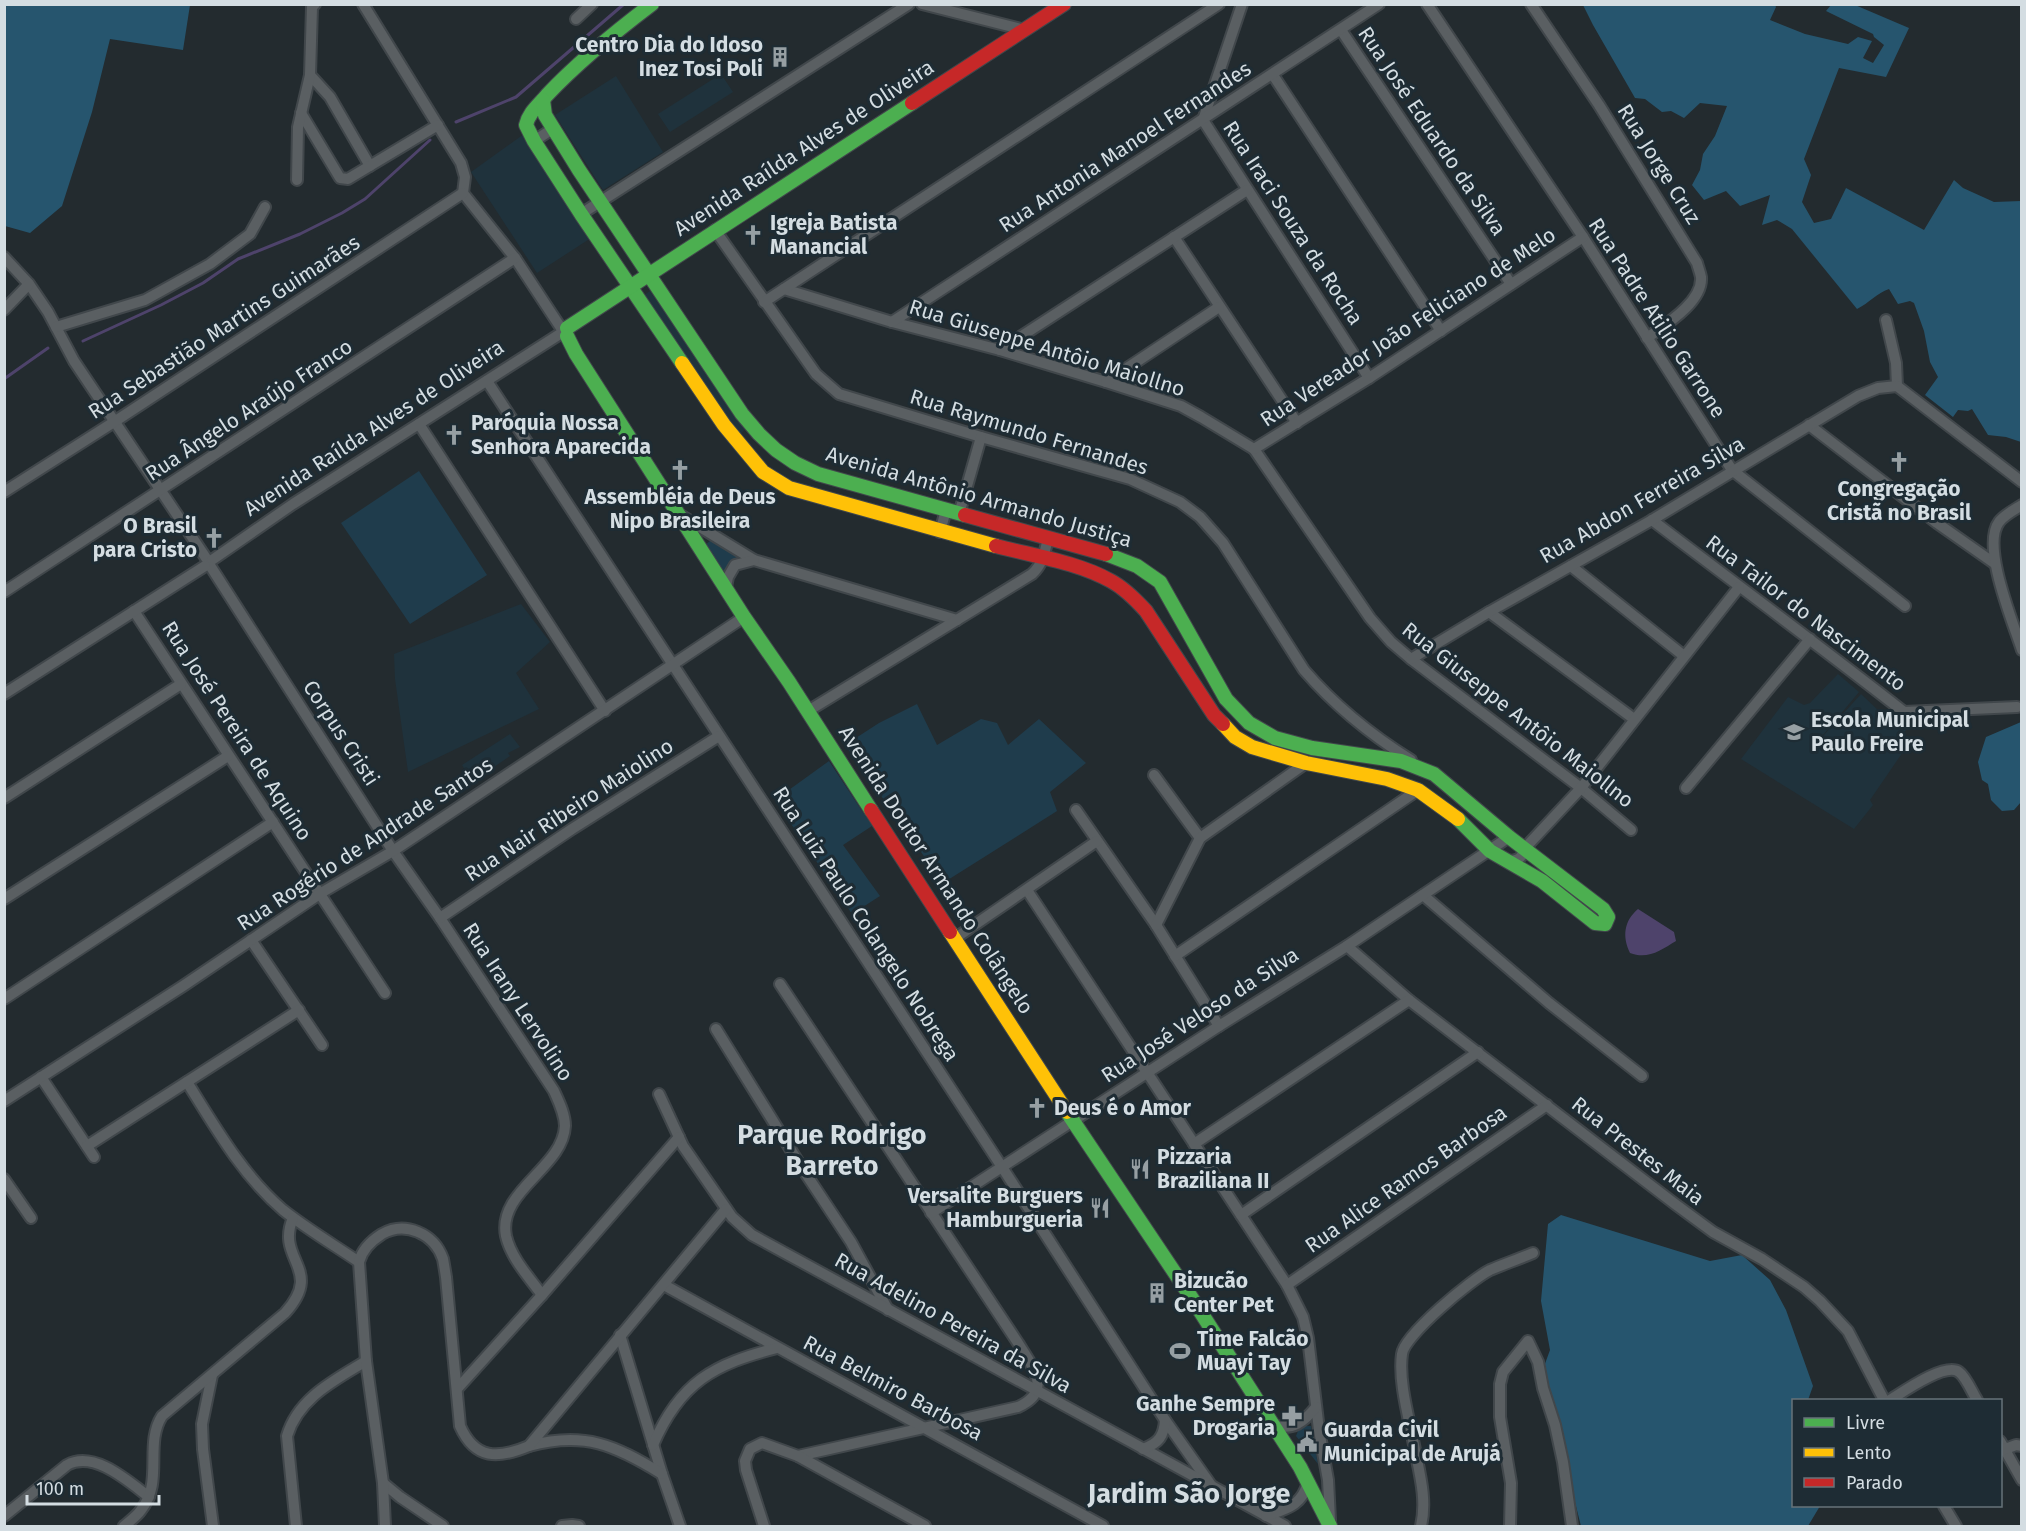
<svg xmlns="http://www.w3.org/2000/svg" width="2026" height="1531" font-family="'Fira Sans',sans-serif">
  <rect width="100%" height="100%" fill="#232b2f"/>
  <g fill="#1f323c">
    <polygon points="721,74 733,92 670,132 658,114"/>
    <polygon points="616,76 663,152 603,190 555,115"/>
    <polygon points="524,134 591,238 537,273 471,172"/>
    <polygon points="650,291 747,427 738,437 640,298"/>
    <polygon points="521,604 550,642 516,673 539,709 408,772 395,679 394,654"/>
    <polygon points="1838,674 1859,692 1813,747 1861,694 1897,728 1906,730 1900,739 1907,746 1870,800 1873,805 1854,829 1741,759 1788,697 1804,705 1810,703"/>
    <polygon points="510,734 520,747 508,753 510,756 494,767 492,764 470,778 462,765"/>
  </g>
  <g fill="#1f3c4c">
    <polygon points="419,471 487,575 410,624 341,523"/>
    <polygon points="711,540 741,558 724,577 703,547"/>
    <polygon points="917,704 937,745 981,719 997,723 1008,745 1039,719 1086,763 1050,792 1057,811 943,883 845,745 879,723"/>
    <polygon points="829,761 872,826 843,845 880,896 852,914 775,800"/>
    <polygon points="1306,1426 1311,1426 1318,1464 1296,1436 1298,1431"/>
  </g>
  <g fill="#26556e">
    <polygon points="4,5 190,5 183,50 110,39 92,112 62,206 30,233 5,226"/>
    <path d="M 1583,5 L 1775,5 L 1776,7 L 1770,20 L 1805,34 L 1848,44 L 1858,37 L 1872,41 L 1863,58 L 1873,63 L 1884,45 L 1874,37 L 1873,34 L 1826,11 L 1831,5 L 1855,5 L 1909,28 L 1886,77 L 1839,68 L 1804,159 L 1811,175 L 1802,202 L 1814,223 L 1831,219 L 1846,188 L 1924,230 L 1954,180 L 1963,188 L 1994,202 L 2021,201 L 2021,442 L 2006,437 L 1988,435 L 1972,409 L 1968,411 L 1958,410 L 1953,417 L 1925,395 L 1938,377 L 1930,362 L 1924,331 L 1914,303 L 1910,301 L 1898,304 L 1889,289 C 1877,293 1869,303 1857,309 L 1792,229 L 1777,220 L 1762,225 L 1770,195 L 1740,206 L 1726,191 L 1704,200 L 1692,185 L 1700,170 L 1703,154 L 1715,136 L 1727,106 L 1700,103 L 1684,118 L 1671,111 L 1662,112 L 1645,99 L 1635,98 L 1593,25 Z"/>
    <polygon points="2021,722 2021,802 2014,810 2002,811 1991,800 1988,784 1982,780 1978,762 1986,737"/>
    <polygon points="1561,1215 1710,1261 1742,1255 1770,1280 1786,1310 1813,1386 1808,1400 1794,1400 1794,1506 1820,1506 1808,1526 1581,1526 1542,1372 1550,1350 1541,1301 1548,1224"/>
  </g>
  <path fill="#4e436b" d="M 1638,909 L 1674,932 L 1676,941 C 1661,950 1648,960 1630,953 C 1622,936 1624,921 1638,909 Z"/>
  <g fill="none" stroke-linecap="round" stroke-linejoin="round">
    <g stroke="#4e436b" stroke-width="3">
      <polyline points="456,122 516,97 624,4"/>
      <polyline points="83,341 161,305 203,283 238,259 300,234 342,213 365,199 430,140"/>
      <polyline points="4,379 48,348"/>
    </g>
    <g stroke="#41474b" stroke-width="14">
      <g id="street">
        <polyline points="363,4 461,163 465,177 463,193 515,258 561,328"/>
        <polyline points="922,4 1025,30"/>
        <polyline points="1242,4 1203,120 1369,378"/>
        <polyline points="1427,4 1583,237 1732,470 1905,606"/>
        <path d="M 1531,4 L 1599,105 L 1697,263 C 1698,267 1700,272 1701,277 C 1703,302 1665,325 1647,338"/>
        <polyline points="576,19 592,4"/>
        <polyline points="1341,30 1511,284"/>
        <polyline points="310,75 330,97 370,166"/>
        <polyline points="1273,75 1441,331"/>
        <polyline points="301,113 340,178 348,179 438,125"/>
        <polyline points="534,141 554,128"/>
        <polyline points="297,180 298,127 310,75 312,7 315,4"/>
        <polyline points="581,214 909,4"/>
        <path d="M 715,230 L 816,374 L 839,394 L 981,437 L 1130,479 L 1180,502 L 1200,517 L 1223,543 L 1304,670 C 1335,706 1371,735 1411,760"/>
        <polyline points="1174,237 1297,423"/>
        <polyline points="4,257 29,284 48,312 74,361 206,558"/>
        <polyline points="784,289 892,322 1000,350 1106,382 1181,406 1201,417 1254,449 1370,618 1391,642 1411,659 1581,788 1631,830"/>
        <polyline points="764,302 1219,4"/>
        <polyline points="4,310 29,284"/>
        <polyline points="1886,320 1896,363 1897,386 2022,482"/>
        <polyline points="892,322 1379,4"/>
        <polyline points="56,327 145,300 210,264 250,234 265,207"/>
        <polyline points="1000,350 1247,190"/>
        <polyline points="487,381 1002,1167 1165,1420 1213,1488"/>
        <polyline points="1106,382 1219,307"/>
        <polyline points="419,424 605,711"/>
        <polyline points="1809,425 1937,523 1994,563"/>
        <polyline points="1254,449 1369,378 1583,237"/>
        <polyline points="4,492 114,422 463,193"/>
        <path d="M 2022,505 C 2014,510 2004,515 1999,522 C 1981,546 2013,622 2022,650"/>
        <polyline points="959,514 981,437"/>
        <polyline points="682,516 754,560 957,620"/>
        <path d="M 1652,520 C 1736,584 1821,647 1904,712 L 2017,707"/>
        <polyline points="940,532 946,510"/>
        <polyline points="212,560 293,504 560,334"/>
        <polyline points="1571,566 1684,656"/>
        <path d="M 211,567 L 393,851 L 440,918 L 554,1091 C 559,1102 565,1114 565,1126 C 563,1168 497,1191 506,1236 C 511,1258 529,1277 542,1295"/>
        <polyline points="726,587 728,577 735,565 754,560"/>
        <polyline points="4,592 515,258"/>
        <polyline points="134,611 385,993"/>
        <polyline points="1489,612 1634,719"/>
        <polyline points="1411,659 1489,612 1652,520 1858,396 1878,388 1897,386"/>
        <polyline points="4,694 205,566"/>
        <path d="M 808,711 L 1032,574 C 1043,564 1045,551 1048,538"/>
        <polyline points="1154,775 1200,838"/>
        <polyline points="1686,788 1810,639"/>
        <polyline points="4,798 181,684"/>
        <polyline points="1076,810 1156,925 1219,1026"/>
        <path d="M 1509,861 C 1519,860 1522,858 1525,848 L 1581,788 L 1739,587"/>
        <polyline points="1027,890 1287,1285 1303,1317 1308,1338 1319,1430 1328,1480 1330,1520"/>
        <polyline points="1423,895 1549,1003 1642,1076"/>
        <polyline points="4,899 228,756"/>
        <polyline points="440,918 572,829 719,736"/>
        <polyline points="1156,925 1200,838 1306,763"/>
        <polyline points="954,939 1097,841"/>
        <polyline points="251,940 322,1045"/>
        <polyline points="1347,946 1409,1000 1675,1204 1713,1232 1762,1259 1804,1287 1820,1301 1848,1331 1884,1400"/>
        <polyline points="1175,956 1418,790"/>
        <path d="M 780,984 L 1018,1343 C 1032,1366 1054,1391 1018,1407 L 798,1456"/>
        <polyline points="4,999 273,822"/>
        <polyline points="716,1029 802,1168 851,1242 888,1310"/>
        <polyline points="41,1077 94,1157"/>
        <path d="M 187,1082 C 215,1127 243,1176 283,1210 C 307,1229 334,1245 359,1262"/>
        <polyline points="659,1094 683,1146 732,1217 752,1235 1285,1526"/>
        <polyline points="4,1101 183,986 321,893 393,851 744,617"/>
        <polyline points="1194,1144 1409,1000"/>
        <polyline points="87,1146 299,1010"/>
        <polyline points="4,1179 31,1218"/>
        <polyline points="931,1213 1219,1026 1347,946 1509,837"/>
        <polyline points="1241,1215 1478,1052"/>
        <polyline points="664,1285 1103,1526"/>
        <polyline points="1287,1285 1547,1105"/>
        <polyline points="620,1335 662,1474 680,1526"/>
        <polyline points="212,1375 202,1424 203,1449 213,1526"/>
        <polyline points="457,1389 542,1295 679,1137"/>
        <path d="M 1890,1400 C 1903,1392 1945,1362 1959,1372 C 1966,1377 1972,1392 1977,1400"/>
        <path d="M 1273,1425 C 1293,1431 1304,1422 1316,1407"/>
        <polyline points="2000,1441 2022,1480"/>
        <path d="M 653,1445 C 680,1382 714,1364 777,1348"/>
        <path d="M 529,1446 C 584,1431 615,1445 662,1474"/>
        <path d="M 1143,1449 C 1159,1443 1164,1436 1165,1420"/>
        <polyline points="2000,1451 2016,1445 2022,1446"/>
        <polyline points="383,1483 400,1497 443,1526"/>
        <polyline points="1944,1506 1956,1526"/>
        <path d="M 4,1516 L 67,1465 C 94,1450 128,1481 149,1497"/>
        <path d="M 1266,1516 C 1286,1509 1302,1506 1308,1482"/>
        <path d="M 124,1526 C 130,1521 137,1516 141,1510 C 164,1482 144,1444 162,1416 L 285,1313 C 325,1269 275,1260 293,1218"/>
        <path d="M 296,1526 L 287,1436 C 298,1398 335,1380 366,1361"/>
        <path d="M 385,1526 L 383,1483 L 366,1361 L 359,1262 C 362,1249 371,1241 382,1234 C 405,1221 434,1233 443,1259 C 444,1264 445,1271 446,1277 L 460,1426 C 475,1460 498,1459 529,1446 L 726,1209"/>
        <polyline points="562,1526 572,1525 579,1526"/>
        <polyline points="764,1526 746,1470 745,1461 750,1449 762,1443 798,1456 925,1526"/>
        <path d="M 1421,1526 C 1427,1501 1420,1475 1415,1450 C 1410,1422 1398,1382 1402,1354 C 1404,1335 1472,1279 1490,1270 C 1504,1264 1519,1259 1533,1253"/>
        <polyline points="1510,1526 1511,1483 1500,1417 1500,1384 1503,1372 1528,1341 1538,1362 1543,1388 1555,1425 1563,1462 1572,1526"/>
      </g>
    </g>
    <g stroke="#41474b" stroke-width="16">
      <g id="fast">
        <path d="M 652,4 C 615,32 579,61 547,95 C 539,105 529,112 526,125 L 534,141 L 581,214 L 682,363"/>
        <polyline points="543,100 545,115 579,170 742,414 759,434 776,450 795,463 818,474 965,515"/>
        <polyline points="567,328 912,103"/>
        <polyline points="567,336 576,354 744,617 789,682 871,810"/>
        <polyline points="1106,554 1137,566 1160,582 1226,699 1249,723 1275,738 1312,748 1401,761 1434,774 1509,837 1603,909 1608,917 1605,924 1595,923 1542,881 1490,851 1458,819"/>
        <polyline points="1067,1112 1191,1297 1300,1467 1330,1526"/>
      </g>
    </g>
    <g stroke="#41474b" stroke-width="16">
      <g id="slow">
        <polyline points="682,363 724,425 763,472 789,488 996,546"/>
        <polyline points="1223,724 1235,737 1252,747 1306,763 1387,779 1418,790 1458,819"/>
        <polyline points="950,932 1067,1112"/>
      </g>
    </g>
    <g stroke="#41474b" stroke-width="16">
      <g id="jam">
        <polyline points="912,103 1064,4"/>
        <polyline points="965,515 1106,554"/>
        <path d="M 996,546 C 1034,556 1077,562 1111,581 C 1124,588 1136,600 1146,611 L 1214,715 L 1223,724"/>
        <polyline points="871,810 950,932"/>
      </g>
    </g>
    <use href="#street" stroke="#5a5f62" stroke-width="10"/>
    <use href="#fast" stroke="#4caf50" stroke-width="14"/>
    <use href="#slow" stroke="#ffc107" stroke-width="14"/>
    <use href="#jam" stroke="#c62828" stroke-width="14"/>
  </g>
  <defs>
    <g id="building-bare" transform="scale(1.62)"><path d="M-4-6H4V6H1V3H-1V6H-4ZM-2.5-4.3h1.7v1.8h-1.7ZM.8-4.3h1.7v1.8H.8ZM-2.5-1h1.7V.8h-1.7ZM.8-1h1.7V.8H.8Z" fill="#969fa3" stroke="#1e2c34" stroke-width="2.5" paint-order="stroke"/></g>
    <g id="church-bare" transform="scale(1.62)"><path d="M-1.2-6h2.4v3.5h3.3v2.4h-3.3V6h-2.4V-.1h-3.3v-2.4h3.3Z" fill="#969fa3" stroke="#1e2c34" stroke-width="2.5" paint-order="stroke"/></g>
    <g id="school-bare" transform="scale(1.62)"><path d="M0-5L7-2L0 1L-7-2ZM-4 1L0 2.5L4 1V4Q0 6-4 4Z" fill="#969fa3" stroke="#1e2c34" stroke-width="2.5" paint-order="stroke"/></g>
    <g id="restaurant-bare" transform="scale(1.62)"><path d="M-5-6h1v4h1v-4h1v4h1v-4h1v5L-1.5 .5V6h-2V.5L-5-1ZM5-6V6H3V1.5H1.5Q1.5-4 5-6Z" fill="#969fa3" stroke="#1e2c34" stroke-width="2.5" paint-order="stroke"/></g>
    <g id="stadium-bare" transform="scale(1.62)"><path d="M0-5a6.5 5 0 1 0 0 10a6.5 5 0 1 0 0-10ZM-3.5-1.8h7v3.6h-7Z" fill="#969fa3" stroke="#1e2c34" stroke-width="2.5" paint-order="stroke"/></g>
    <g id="pharmacy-bare" transform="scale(1.62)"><path d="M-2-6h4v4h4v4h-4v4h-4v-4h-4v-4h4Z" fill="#969fa3" stroke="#1e2c34" stroke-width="2.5" paint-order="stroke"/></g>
    <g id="civic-bare" transform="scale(1.62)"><path d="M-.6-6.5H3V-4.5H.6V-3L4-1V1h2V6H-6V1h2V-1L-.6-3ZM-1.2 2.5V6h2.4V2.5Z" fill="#969fa3" stroke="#1e2c34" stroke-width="2.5" paint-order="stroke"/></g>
  </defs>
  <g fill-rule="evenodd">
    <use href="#building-bare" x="780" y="57"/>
    <use href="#church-bare" x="753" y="235"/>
    <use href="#church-bare" x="454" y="435"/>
    <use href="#church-bare" x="1899" y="462"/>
    <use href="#church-bare" x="680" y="470"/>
    <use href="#church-bare" x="214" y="538"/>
    <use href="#school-bare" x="1794" y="732"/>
    <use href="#church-bare" x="1037" y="1108"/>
    <use href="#restaurant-bare" x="1140" y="1169"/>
    <use href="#restaurant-bare" x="1100" y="1208"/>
    <use href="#building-bare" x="1157" y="1293"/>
    <use href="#stadium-bare" x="1180" y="1351"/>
    <use href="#pharmacy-bare" x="1292" y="1416"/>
    <use href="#civic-bare" x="1307" y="1442"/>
  </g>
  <g text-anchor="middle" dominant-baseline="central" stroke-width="6" stroke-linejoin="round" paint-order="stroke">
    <g font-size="21" font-weight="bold" fill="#d4dde2" stroke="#1e2c34" text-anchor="start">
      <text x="763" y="45" text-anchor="end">Centro Dia do Idoso<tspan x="763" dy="24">Inez Tosi Poli</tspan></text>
      <text x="770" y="223">Igreja Batista<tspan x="770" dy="24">Manancial</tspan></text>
      <text x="471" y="423">Paróquia Nossa<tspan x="471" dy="24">Senhora Aparecida</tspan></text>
      <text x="1899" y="489" text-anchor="middle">Congregação<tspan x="1899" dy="24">Cristã no Brasil</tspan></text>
      <text x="680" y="497" text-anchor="middle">Assembléia de Deus<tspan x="680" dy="24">Nipo Brasileira</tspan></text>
      <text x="197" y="526" text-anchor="end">O Brasil<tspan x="197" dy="24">para Cristo</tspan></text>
      <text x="1811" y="720">Escola Municipal<tspan x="1811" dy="24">Paulo Freire</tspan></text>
      <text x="1054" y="1108">Deus é o Amor</text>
      <text x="1157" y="1157">Pizzaria<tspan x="1157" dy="24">Braziliana II</tspan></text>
      <text x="1083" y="1196" text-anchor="end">Versalite Burguers<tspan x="1083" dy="24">Hamburgueria</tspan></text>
      <text x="1174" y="1281">Bizucão<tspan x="1174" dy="24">Center Pet</tspan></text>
      <text x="1197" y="1339">Time Falcão<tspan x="1197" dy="24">Muayi Tay</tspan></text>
      <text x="1275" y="1404" text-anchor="end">Ganhe Sempre<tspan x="1275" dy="24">Drogaria</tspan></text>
      <text x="1324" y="1430">Guarda Civil<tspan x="1324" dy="24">Municipal de Arujá</tspan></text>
    </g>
    <g font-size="21" fill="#d4dde2" stroke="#1e2c34">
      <text transform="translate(1432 131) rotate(56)">Rua José Eduardo da Silva</text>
      <text transform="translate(1125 147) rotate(-33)">Rua Antonia Manoel Fernandes</text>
      <text transform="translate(804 148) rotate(-33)">Avenida Raílda Alves de Oliveira</text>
      <text transform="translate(1659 164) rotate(58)">Rua Jorge Cruz</text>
      <text transform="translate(1293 223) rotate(57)">Rua Iraci Souza da Rocha</text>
      <text transform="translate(1657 318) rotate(57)">Rua Padre Atilio Garrone</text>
      <text transform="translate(224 327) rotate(-33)">Rua Sebastião Martins Guimarães</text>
      <text transform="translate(1408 327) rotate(-33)">Rua Vereador João Feliciano de Melo</text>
      <text transform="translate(1047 348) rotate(17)">Rua Giuseppe Antôio Maiollno</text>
      <text transform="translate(249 410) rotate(-33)">Rua Ângelo Araújo Franco</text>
      <text transform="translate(374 428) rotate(-33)">Avenida Raílda Alves de Oliveira</text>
      <text transform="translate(1029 432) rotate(17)">Rua Raymundo Fernandes</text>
      <text transform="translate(979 497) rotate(16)">Avenida Antônio Armando Justiça</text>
      <text transform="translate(1642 500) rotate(-30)">Rua Abdon Ferreira Silva</text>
      <text transform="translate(1806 613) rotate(37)">Rua Tailor do Nascimento</text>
      <text transform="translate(1518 715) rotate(38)">Rua Giuseppe Antôio Maiollno</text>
      <text transform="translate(237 731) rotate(57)">Rua José Pereira de Aquino</text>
      <text transform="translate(341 733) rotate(57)">Corpus Cristi</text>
      <text transform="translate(569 810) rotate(-33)">Rua Nair Ribeiro Maiolino</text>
      <text transform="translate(365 844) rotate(-33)">Rua Rogério de Andrade Santos</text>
      <text transform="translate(936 870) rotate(57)">Avenida Doutor Armando Colângelo</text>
      <text transform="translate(866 924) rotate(57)">Rua Luiz Paulo Colangelo Nobrega</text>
      <text transform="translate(518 1002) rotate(57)">Rua Irany Lervolino</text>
      <text transform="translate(1200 1015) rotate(-33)">Rua José Veloso da Silva</text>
      <text transform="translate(1638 1151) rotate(38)">Rua Prestes Maia</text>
      <text transform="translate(1406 1179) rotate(-35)">Rua Alice Ramos Barbosa</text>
      <text transform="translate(953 1323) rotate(29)">Rua Adelino Pereira da Silva</text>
      <text transform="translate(893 1388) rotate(28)">Rua Belmiro Barbosa</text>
    </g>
    <g font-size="27" font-weight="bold" fill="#d4dde2" stroke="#1e2c34">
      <text x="832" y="1135">Parque Rodrigo<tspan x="832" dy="31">Barreto</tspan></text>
      <text x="1189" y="1494">Jardim São Jorge</text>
    </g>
  </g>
  <rect width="2026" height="1531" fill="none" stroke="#d4dde2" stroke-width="12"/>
  <rect x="1792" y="1399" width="210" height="108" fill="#1e2c34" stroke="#67737a" stroke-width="1.5"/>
  <rect x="1804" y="1418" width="30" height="9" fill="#4caf50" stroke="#67737a" stroke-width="1.5"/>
  <text x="1846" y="1429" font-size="18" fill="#d4dde2">Livre</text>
  <rect x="1804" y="1448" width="30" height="9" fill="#ffc107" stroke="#67737a" stroke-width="1.5"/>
  <text x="1846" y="1459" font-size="18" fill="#d4dde2">Lento</text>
  <rect x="1804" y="1478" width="30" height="9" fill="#c62828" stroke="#67737a" stroke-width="1.5"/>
  <text x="1846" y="1489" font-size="18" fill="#d4dde2">Parado</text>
  <path d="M27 1495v9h132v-9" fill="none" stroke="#d4dde2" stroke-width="3"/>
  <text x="36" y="1495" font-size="18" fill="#d4dde2" stroke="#1e2c34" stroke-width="4.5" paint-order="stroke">100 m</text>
</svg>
